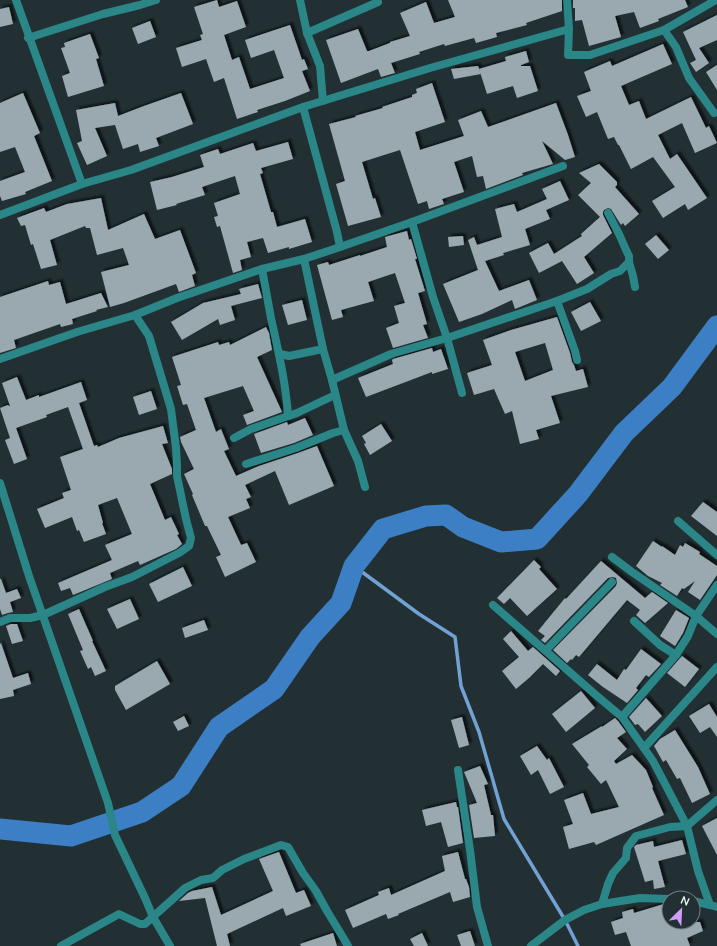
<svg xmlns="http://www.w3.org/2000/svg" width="717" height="946" font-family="Mulish,sans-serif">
  <defs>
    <filter id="shadow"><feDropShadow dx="3" dy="-3" stdDeviation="1" flood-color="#0009"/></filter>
  </defs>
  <rect width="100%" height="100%" fill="#223034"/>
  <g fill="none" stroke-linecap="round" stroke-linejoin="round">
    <polyline stroke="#72a2d4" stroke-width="3.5" points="354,566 419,614 455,637 461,686 479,732 504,819 565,920 578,946"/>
    <polyline stroke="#3d7fc5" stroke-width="21" points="0,829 71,836 142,812 181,786 219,727 274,689 310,637 341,603 354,566 383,529 426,516 446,515 463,527 501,542 537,539 578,494 624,433 672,387 717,326"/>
  </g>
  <g fill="#9aa8b0" fill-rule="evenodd" filter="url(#shadow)">
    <polygon points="217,0 219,7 237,1 246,27 224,35 232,60 239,57 250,89 284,78 274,50 251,58 245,40 290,25 302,60 304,59 308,69 302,71 310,91 285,101 257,110 258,112 237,119 224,78 214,82 206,59 182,67 176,48 202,40 200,35 203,34 194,7"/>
    <polygon points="448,0 562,0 562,11 526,23 527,25 496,33 497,37 476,43 474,38 445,46 444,44 419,52 420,54 391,63 395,73 381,77 378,69 341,83 326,40 358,29 367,51 369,51 390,43 390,42 410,36 400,13 426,2 434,23 455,17"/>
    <polygon points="573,0 685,0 688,7 658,19 659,21 640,28 634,12 615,16 621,37 589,46 582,20 575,21 575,8 573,8"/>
    <polygon points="9,7 13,24 0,27 0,9"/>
    <polygon points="717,15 717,40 699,48 709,63 696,72 690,63 696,60 683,32"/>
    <polygon points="150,21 156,37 138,44 132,28"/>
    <polygon points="90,34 99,58 96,59 104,86 68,97 62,76 70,73 61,48 65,47 64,43"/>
    <polygon points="663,44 672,64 621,86 629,105 639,101 646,119 691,97 706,128 709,126 717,143 695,153 682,123 658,135 670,159 677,154 707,198 688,210 685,204 663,218 652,201 675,187 653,157 631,169 619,145 618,145 614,137 608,139 597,112 586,117 577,96 591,91 584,72 610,61 612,66"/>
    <polygon points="526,51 529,62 521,65 521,66 530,66 538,91 517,98 513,86 487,94 479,69 506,61 505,57"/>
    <polygon points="717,65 717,90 706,72"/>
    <polygon points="478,66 481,74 454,79 451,69"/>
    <polygon points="432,83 445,122 415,132 420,150 464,136 458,120 481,111 488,127 556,103 568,135 575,157 565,160 542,141 553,164 522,173 523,175 486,189 483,176 477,177 472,156 454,162 464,192 442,199 444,204 429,209 427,201 418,204 400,150 362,162 373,199 375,198 381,217 348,226 336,184 345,181 329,124 356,117 355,116 383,108 382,107 412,97 412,95 417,93 416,89"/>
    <polygon points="23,93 40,133 34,136 52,181 25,192 26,194 2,201 0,196 0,181 25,172 15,147 0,152 0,103"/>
    <polygon points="181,93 193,124 156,138 159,146 140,152 138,144 123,149 115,125 95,128 107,156 87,165 77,143 82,141 76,110 115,103 118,116 144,106"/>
    <polygon points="288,142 293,159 261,168 263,173 260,174 271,212 273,212 277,227 305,219 312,242 289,249 289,247 268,253 263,238 247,242 251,257 240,260 242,270 233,273 220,226 217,227 214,217 218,216 214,203 240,194 235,176 202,187 205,195 176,204 177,205 157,210 150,182 172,177 204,167 200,155 218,149 220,154 253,143 256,151"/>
    <polygon points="599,164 617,182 617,185 615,187 639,214 625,226 623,223 621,225 611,209 608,208 604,210 603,212 603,215 612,233 584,257 594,273 577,284 562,261 539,273 529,253 548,243 554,254 582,236 581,234 600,217 578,195 591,183 579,173"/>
    <polygon points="560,181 569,200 546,210 550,219 525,229 530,245 503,253 504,255 485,261 499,291 529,280 537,300 515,309 512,300 482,314 459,322 443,284 478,270 468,240 474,237 477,245 502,237 495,209 514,204 517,212 547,199 542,189"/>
    <polygon points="101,198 108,230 144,214 155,239 180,230 196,273 192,275 195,286 179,292 176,284 124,303 110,307 101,272 129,265 123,248 97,255 90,228 86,228 85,226 50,240 57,265 41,269 33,244 31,245 25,225 21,226 17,218 44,208 46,212 67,204"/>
    <polygon points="407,231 409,240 411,239 417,259 415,259 425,291 418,293 427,324 423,325 428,338 393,348 386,328 399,323 394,306 405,303 395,273 368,282 374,301 341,310 343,317 332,320 317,265 328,262 329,265 360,255 360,256 387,247 385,237"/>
    <polygon points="656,235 669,250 658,259 645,244"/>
    <polygon points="463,236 464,245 449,247 448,237"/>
    <polygon points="48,281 49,285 60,282 66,304 101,293 108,307 96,310 97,311 72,319 73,324 61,327 60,324 14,340 16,348 0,353 0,297"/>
    <polygon points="258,284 262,298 231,306 235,320 220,325 218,319 182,340 171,322 203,303 241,294 239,289"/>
    <polygon points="302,300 307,320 288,325 282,305"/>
    <polygon points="590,302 601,321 581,331 571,312"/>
    <path d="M 557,317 L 570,353 L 572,362 L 574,365 L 576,371 L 583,369 L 588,387 L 551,396 L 560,423 L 536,430 L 539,439 L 520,444 L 512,411 L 505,414 L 494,389 L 474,395 L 467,373 L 492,365 L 483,340 L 511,330 ZM 545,343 L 553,370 L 525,381 L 515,352 Z"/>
    <polygon points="266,327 269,333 272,350 257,357 282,412 247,425 243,415 254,411 243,386 204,398 216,432 221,429 229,449 224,451 236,476 259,466 298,453 317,446 334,486 289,505 275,471 245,485 251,497 246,499 250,508 228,517 241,545 247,543 256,562 225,577 216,557 221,555 207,526 205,526 192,495 193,494 184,474 194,469 181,442 180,437 196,430 187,404 183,405 177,386 181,385 172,357 218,342 219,345 229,342 230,345"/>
    <polygon points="432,348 433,352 441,349 448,369 432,374 432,372 366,397 358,378 393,364 392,360 393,359"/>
    <polygon points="17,377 26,400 39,395 39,397 81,382 87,400 79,403 94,446 97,445 98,447 119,438 163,426 168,443 162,444 172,469 172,474 150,484 165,520 171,517 179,534 177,535 182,544 176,549 140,565 138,561 110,573 112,579 73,595 70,588 61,591 58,583 112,560 105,545 132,534 117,498 98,505 103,523 102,523 106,534 84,542 79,530 77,531 72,517 45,528 37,509 64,498 62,493 71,490 60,457 83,449 68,407 46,415 47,417 16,428 27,459 14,464 5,440 10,438 0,408 8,405 9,406 10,406 2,383"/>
    <polygon points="151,391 157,409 139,415 133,397"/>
    <polygon points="305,418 313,435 294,443 261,453 254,434 287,422 288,425"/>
    <polygon points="381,424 392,441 370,455 364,444 366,443 362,436"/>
    <polygon points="703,502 717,512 717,536 691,516"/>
    <polygon points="653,541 662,547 662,546 675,555 680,545 683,547 685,543 700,552 699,554 717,566 717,575 700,600 688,592 695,581 684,589 682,588 677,596 660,585 662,583 648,576 636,566"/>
    <polygon points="534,560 541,567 539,569 557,589 527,616 510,598 504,604 497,598"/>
    <polygon points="601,561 645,598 652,592 668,603 645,623 636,615 640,610 627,600 579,657 576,655 572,660 571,659 567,663 553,650 616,586 617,583 616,578 613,577 608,578 545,643 541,640 545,636 538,631 565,598 566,599"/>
    <polygon points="183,567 192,586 158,602 149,584"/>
    <polygon points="0,579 1,579 6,593 17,589 21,598 10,602 13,612 8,613 2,615 0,609"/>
    <polygon points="130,599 139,619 117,629 107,609"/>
    <polygon points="79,609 93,641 92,641 106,671 95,676 91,667 88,669 80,651 83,650 68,614"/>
    <polygon points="676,610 689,618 683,633 675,646 660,636"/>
    <polygon points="204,620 208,630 185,638 182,628"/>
    <polygon points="11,624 17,624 23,641 12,644 6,626"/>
    <polygon points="511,631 528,651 533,647 560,671 556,676 543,664 529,678 516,689 502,671 519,657 503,639"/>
    <polygon points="1,643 13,678 28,673 31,684 13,690 14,696 0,699 0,644"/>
    <polygon points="641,649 661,664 649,677 646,675 636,688 638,690 627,703 603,687 588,675 597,664 617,680 624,669 626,670"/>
    <polygon points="682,656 699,669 685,687 667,673"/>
    <polygon points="157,661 170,684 126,710 115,690 115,686"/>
    <polygon points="581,691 595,708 566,732 552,714"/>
    <polygon points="646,698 662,716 645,732 638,724 635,725 629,717"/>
    <polygon points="709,704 717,717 717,737 710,727 700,733 689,716"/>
    <polygon points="184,716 189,726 178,731 173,722"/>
    <polygon points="462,717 469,745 459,748 451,720"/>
    <polygon points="615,718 618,721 626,732 617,738 627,749 614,761 616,764 632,755 646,770 653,787 652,788 664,815 596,845 594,842 569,849 563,827 573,824 564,800 583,793 591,814 619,807 606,780 601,784 587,767 589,765 572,744 602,726 602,727"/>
    <polygon points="675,730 698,767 710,794 692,803 680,778 677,779 666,760 663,762 654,746 660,739"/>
    <polygon points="537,746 547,760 549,758 564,787 550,794 538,770 531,775 520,756"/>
    <polygon points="480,766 488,784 484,785 491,815 493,815 495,836 474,838 469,805 477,803 464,772"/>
    <polygon points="456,802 457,807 458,807 463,843 448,847 441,822 426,826 422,810"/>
    <polygon points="717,818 717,855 702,826"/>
    <polygon points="682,840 686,854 658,861 665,887 654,889 653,880 645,882 634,847 636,845 653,841 654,847"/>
    <polygon points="279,852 296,893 304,890 311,906 286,916 283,908 227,934 230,946 217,946 205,898 179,901 188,893 192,891 212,887 221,915 273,891 259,859"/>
    <polygon points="458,852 465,879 466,879 469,887 470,897 453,902 450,892 398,914 399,915 388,919 386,914 353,928 345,910 379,895 378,892 389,888 391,895 445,871 442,856"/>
    <polygon points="664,904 670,925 680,922 700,922 703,931 687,938 690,946 631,946 626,932 615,935 611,922 623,918 622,912 633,909 634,913"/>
    <polygon points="470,931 475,946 461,946 457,935"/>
    <polygon points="333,933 337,946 301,946 300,944"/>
    <polygon points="422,933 428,946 414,946 410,939"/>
  </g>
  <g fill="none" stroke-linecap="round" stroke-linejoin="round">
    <g stroke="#2a8687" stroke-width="8">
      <polyline points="16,0 82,184"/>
      <polyline points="300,0 307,33"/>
      <polyline points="567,0 569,29"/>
      <polyline points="664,30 676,47 689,78 714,113"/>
      <polyline points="28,38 103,14 140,5 156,0"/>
      <polyline points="323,101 320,66 307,33 378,2"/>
      <polyline points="303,107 337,232 340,247"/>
      <polyline points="608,213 619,234 627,252 629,256 629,262 633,276 635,287"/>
      <polyline points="0,215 82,184 131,170 303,107 430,68 569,29 568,55 590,55 664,30 716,0"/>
      <polyline points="412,222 433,297 447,338 462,393"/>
      <polyline points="304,259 323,349 332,380 344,430 358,461 365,487"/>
      <path d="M 262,269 C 265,285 268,302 271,318 C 278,350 286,383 288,416"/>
      <polyline points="557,301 575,351 577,360"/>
      <polyline points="280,354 289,356 323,349"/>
      <polyline points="0,359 77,332 135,315 177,298 262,269 304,259 340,247 412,222 563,166"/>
      <polyline points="332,380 391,354 447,338 557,301 587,289 611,274 620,271 629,262"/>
      <polyline points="234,438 251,429 297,413 335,395"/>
      <polyline points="246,464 296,448 333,433 344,430"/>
      <polyline points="0,483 29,576 108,803 115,835 145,898 153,917 170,946"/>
      <polyline points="678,521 717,555"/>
      <polyline points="612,557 632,572 696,616 717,634"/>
      <polyline points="493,605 597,696 622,717 653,761 687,826 698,871 710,905"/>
      <polyline points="634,621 660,645 676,655"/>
      <polyline points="0,622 10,618 30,618 43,615 105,587 132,577 179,553 189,546 191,538 186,519 177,476 177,465 176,448 171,409 149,336 135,315"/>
      <polyline points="546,650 612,582"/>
      <polyline points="622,717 676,655 688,636 696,616 717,585"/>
      <polyline points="644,748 717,667"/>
      <polyline points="458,770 470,850 477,907 488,946"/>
      <polyline points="693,901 710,905 717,907"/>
      <polyline points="602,904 608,884 613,873 626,858 627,848 636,836 670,827 687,826 717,800"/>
      <polyline points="61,946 119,914 140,924 145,924 185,888 201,880 213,878 222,870 244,859 281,845 288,847 303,873 316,891 327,911 344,939 348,946"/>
      <polyline points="531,946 565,920 584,910 602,904 640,898 669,899"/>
    </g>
  </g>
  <g transform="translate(681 910) rotate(24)"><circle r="19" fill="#223034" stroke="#737f82"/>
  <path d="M0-3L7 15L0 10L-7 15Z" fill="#d29cfd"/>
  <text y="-6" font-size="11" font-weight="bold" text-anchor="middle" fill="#ecf5f7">N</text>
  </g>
</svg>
